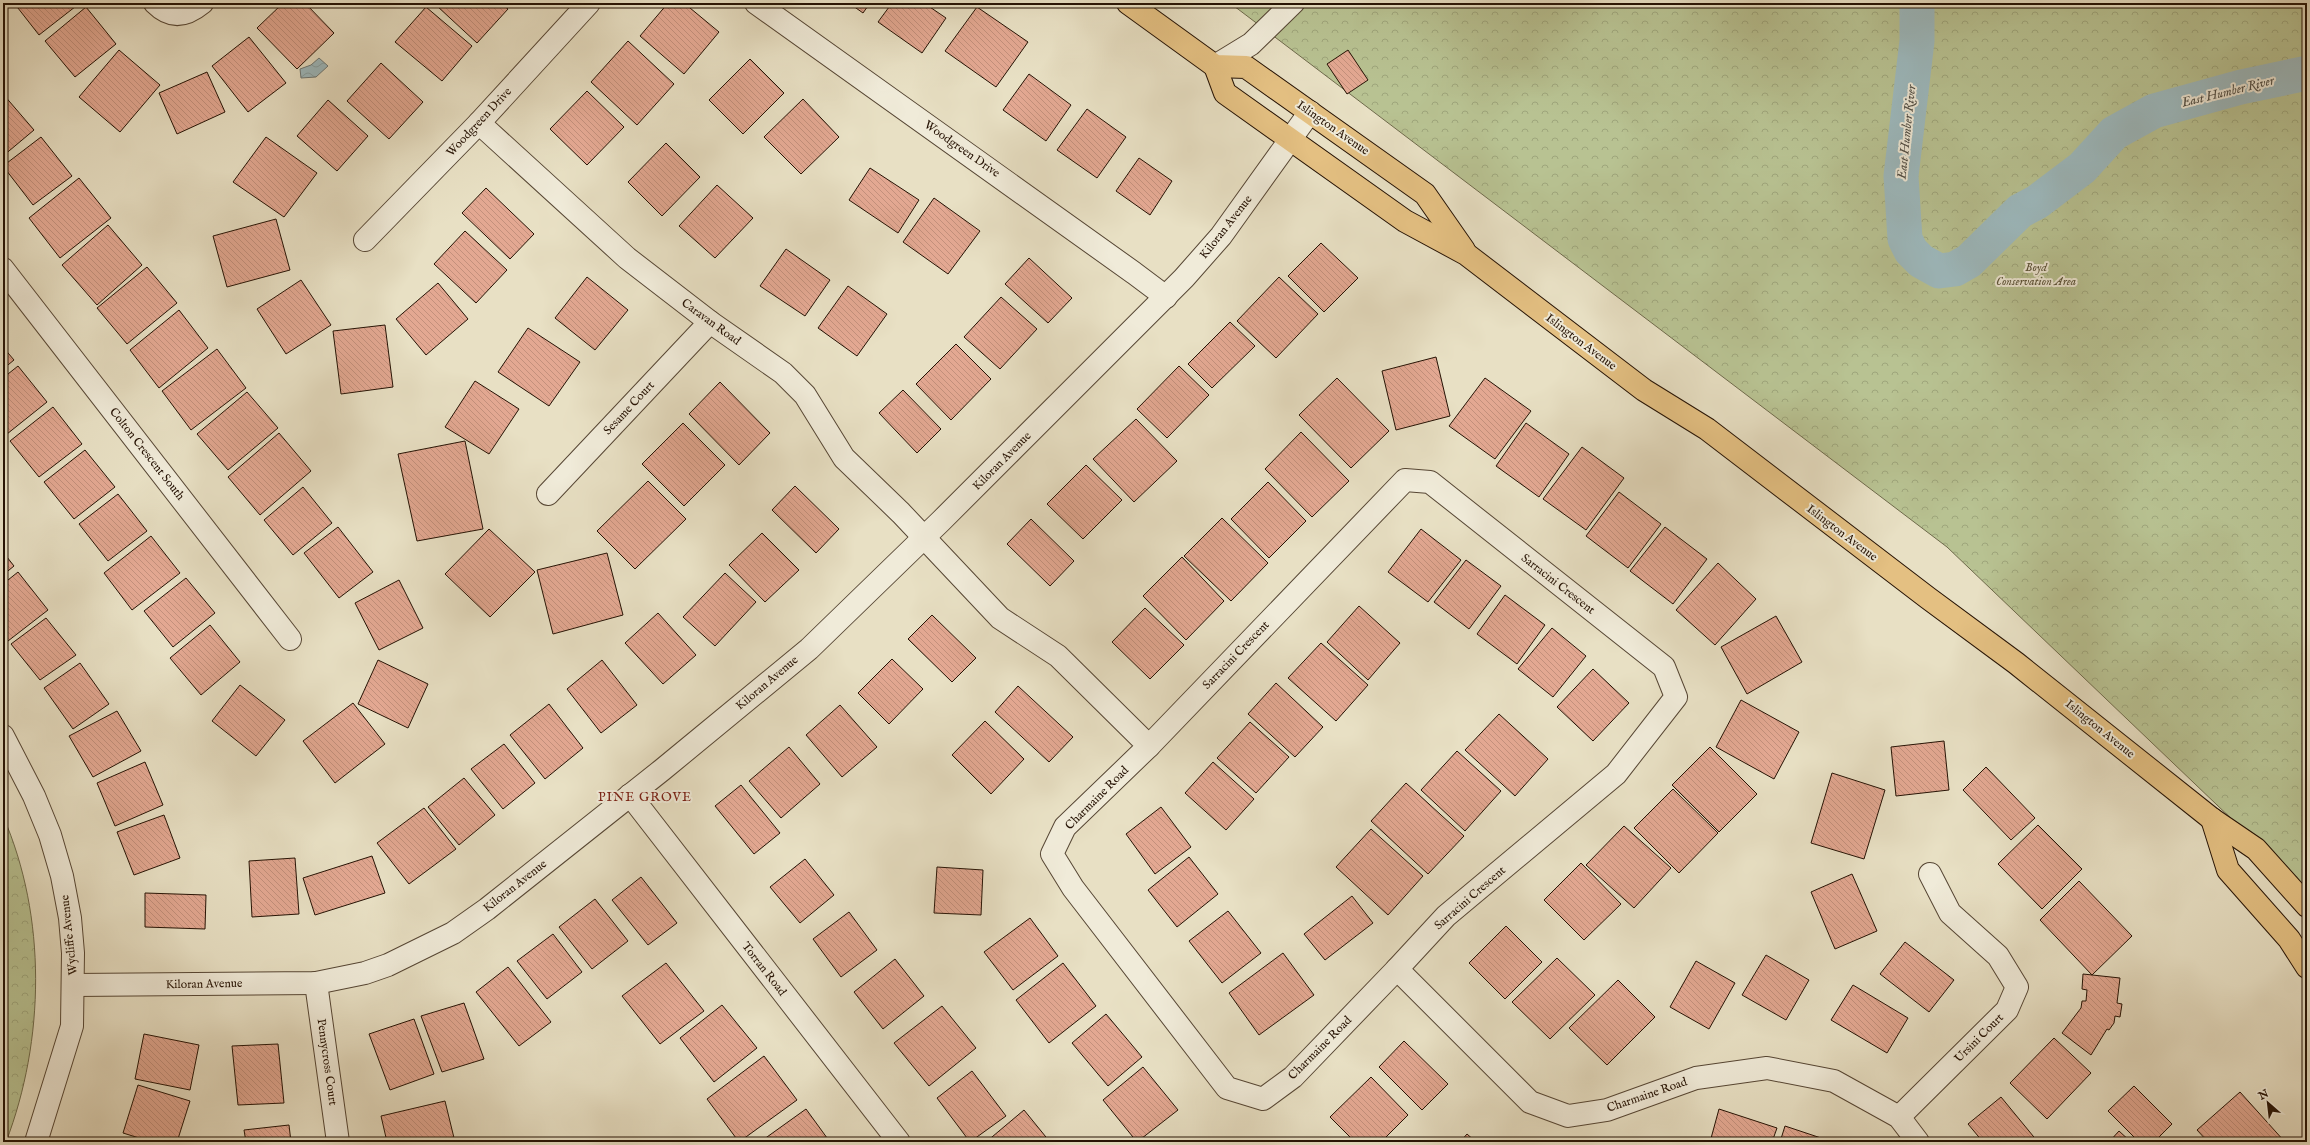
<svg xmlns="http://www.w3.org/2000/svg" width="2310" height="1145" font-family="'IM FELL English',serif">
  <defs>
    <pattern id="park-crowns" width="20" height="18" patternUnits="userSpaceOnUse"><rect width="20" height="18" fill="#b8c292"/><path d="M2 6a3 3 0 1 1 6 0M12 15a3 3 0 1 1 6 0" fill="none" stroke="#9ea67c"/></pattern>
    <pattern id="water-waves" width="16" height="10" patternUnits="userSpaceOnUse"><rect width="16" height="10" fill="#9dbabf"/><path d="M0 5q4-4 8 0t8 0" fill="none" stroke="#879fa2"/></pattern>
    <pattern id="building-back-hatch" width="6" height="6" patternUnits="userSpaceOnUse"><rect width="6" height="6" fill="#e3a892"/><path d="M-1 5l2 2M0 0l6 6M5-1l2 2" fill="none" stroke="#c3907c"/></pattern>
  </defs>
  <rect width="100%" height="100%" fill="#e8e0c4"/>
  <filter id="stains"><feTurbulence type="fractalNoise" baseFrequency=".005" numOctaves="4"/><feColorMatrix values="0 0 0 0 .2 0 0 0 0 .09 0 0 0 0 .02 0 0 0 .5 -.17"/></filter>
  <radialGradient id="worn" r=".72"><stop offset=".6" stop-color="#630" stop-opacity="0"/><stop offset="1" stop-color="#630" stop-opacity=".3"/></radialGradient>
  <g fill="url(#park-crowns)" stroke="#6e6a4b">
    <polygon points="1230,3 2307,3 2307,891 1947,547"/>
    <path d="M 3,816 C 47,917 45,1040 6,1142 L 3,1142 Z"/>
  </g>
  <polygon fill="url(#water-waves)" stroke="#6d7774" points="319,58 328,66 316,77 301,78 300,69 311,65"/>
  <g fill="none" stroke-linecap="round" stroke-linejoin="round">
    <polyline stroke="#9dbabf" stroke-width="35" points="1917,3 1917,41 1901,176 1905,239 1911,251 1921,261 1939,271 1955,269 1969,261 2020,211 2037,202 2082,168 2114,133 2154,111 2241,87 2307,73"/>
  </g>
  <g fill="url(#building-back-hatch)" stroke="#251204">
    <polygon points="14,3 80,3 39,35"/>
    <polygon points="283,3 305,3 334,33 297,69 257,28"/>
    <polygon points="440,3 501,3 508,9 477,43 437,6"/>
    <polygon points="668,3 684,3 719,32 684,74 640,36"/>
    <polygon points="849,3 870,3 863,13"/>
    <polygon points="892,3 924,3 946,18 922,53 878,22"/>
    <polygon points="86,7 116,44 75,77 45,41"/>
    <polygon points="426,7 472,46 442,81 395,42"/>
    <polygon points="977,7 1028,42 996,87 945,51"/>
    <polygon points="249,37 286,83 248,112 212,66"/>
    <polygon points="628,41 674,84 637,125 591,82"/>
    <polygon points="119,50 160,85 120,132 79,97"/>
    <polygon points="1348,50 1368,80 1347,94 1327,64"/>
    <polygon points="750,59 784,93 743,134 709,100"/>
    <polygon points="381,63 423,102 389,139 347,101"/>
    <polygon points="207,72 225,112 177,134 159,93"/>
    <polygon points="1029,74 1071,105 1046,141 1003,110"/>
    <polygon points="587,91 624,127 587,165 550,129"/>
    <polygon points="3,94 34,130 3,156"/>
    <polygon points="803,99 839,137 801,174 764,137"/>
    <polygon points="328,100 368,136 337,171 297,136"/>
    <polygon points="1087,109 1126,137 1097,178 1057,150"/>
    <polygon points="41,137 72,176 33,205 3,166"/>
    <polygon points="266,137 317,173 284,217 233,182"/>
    <polygon points="666,143 700,177 662,216 628,182"/>
    <polygon points="1139,158 1172,181 1150,215 1116,191"/>
    <polygon points="870,168 919,200 898,233 849,200"/>
    <polygon points="79,178 111,218 60,258 29,218"/>
    <polygon points="717,185 753,218 715,258 679,226"/>
    <polygon points="486,188 534,234 510,259 462,213"/>
    <polygon points="934,198 980,231 948,274 903,242"/>
    <polygon points="276,219 290,270 227,287 213,236"/>
    <polygon points="108,225 142,265 97,305 62,265"/>
    <polygon points="465,231 507,270 476,303 434,264"/>
    <polygon points="1321,243 1358,278 1324,312 1288,276"/>
    <polygon points="786,249 830,280 805,316 760,286"/>
    <polygon points="1029,258 1072,298 1048,323 1005,284"/>
    <polygon points="147,267 177,303 127,344 97,308"/>
    <polygon points="587,277 628,310 595,350 555,318"/>
    <polygon points="1279,277 1318,314 1276,358 1237,321"/>
    <polygon points="301,280 331,325 286,354 257,309"/>
    <polygon points="438,283 468,319 426,355 396,319"/>
    <polygon points="848,286 887,314 857,356 818,328"/>
    <polygon points="1001,297 1037,329 1000,369 964,337"/>
    <polygon points="179,310 208,348 159,388 130,350"/>
    <polygon points="1230,322 1255,346 1212,388 1188,364"/>
    <polygon points="385,325 393,387 341,394 333,331"/>
    <polygon points="528,328 580,362 549,406 498,372"/>
    <polygon points="956,344 991,379 951,420 916,384"/>
    <polygon points="3,347 14,360 3,369"/>
    <polygon points="217,349 246,388 191,430 162,391"/>
    <polygon points="1436,357 1450,416 1396,430 1382,371"/>
    <polygon points="18,366 47,402 7,434 3,428 3,378"/>
    <polygon points="1179,366 1209,395 1167,438 1137,409"/>
    <polygon points="1337,378 1389,431 1351,468 1299,415"/>
    <polygon points="1485,378 1531,411 1495,459 1449,426"/>
    <polygon points="475,381 519,409 489,454 445,427"/>
    <polygon points="720,382 770,433 739,465 689,414"/>
    <polygon points="903,390 941,429 917,453 879,413"/>
    <polygon points="247,392 278,428 228,470 197,434"/>
    <polygon points="53,407 82,444 39,477 10,441"/>
    <polygon points="1136,419 1177,461 1134,502 1093,459"/>
    <polygon points="683,423 725,465 684,506 642,464"/>
    <polygon points="1526,423 1569,454 1539,497 1496,466"/>
    <polygon points="1301,432 1349,481 1312,517 1265,469"/>
    <polygon points="279,433 311,471 260,515 228,477"/>
    <polygon points="465,441 483,529 417,541 398,454"/>
    <polygon points="1582,447 1624,478 1586,530 1543,499"/>
    <polygon points="85,450 115,487 74,519 44,482"/>
    <polygon points="1086,465 1122,500 1083,539 1047,504"/>
    <polygon points="648,481 686,519 635,569 597,531"/>
    <polygon points="1268,482 1306,521 1269,558 1231,519"/>
    <polygon points="795,486 839,529 816,553 772,510"/>
    <polygon points="303,487 332,523 293,555 264,520"/>
    <polygon points="1619,492 1661,524 1628,568 1586,536"/>
    <polygon points="118,494 147,531 108,561 79,524"/>
    <polygon points="1222,518 1268,563 1231,601 1184,556"/>
    <polygon points="1031,519 1074,561 1050,586 1007,544"/>
    <polygon points="338,527 373,572 339,598 304,553"/>
    <polygon points="1665,527 1707,559 1673,604 1630,571"/>
    <polygon points="489,529 535,572 490,617 445,574"/>
    <polygon points="1421,529 1461,560 1428,602 1388,572"/>
    <polygon points="762,533 799,570 765,602 729,565"/>
    <polygon points="151,536 180,573 132,610 104,573"/>
    <polygon points="3,552 14,566 3,575"/>
    <polygon points="607,553 623,615 553,634 537,570"/>
    <polygon points="1182,557 1224,601 1186,640 1143,596"/>
    <polygon points="1466,560 1501,586 1469,629 1434,602"/>
    <polygon points="1718,563 1756,599 1715,645 1676,610"/>
    <polygon points="18,572 48,610 8,641 3,635 3,584"/>
    <polygon points="725,573 756,602 715,646 683,617"/>
    <polygon points="186,578 215,613 173,647 144,611"/>
    <polygon points="399,580 423,628 379,650 355,603"/>
    <polygon points="1505,595 1545,625 1517,664 1477,634"/>
    <polygon points="1359,606 1400,643 1368,680 1327,642"/>
    <polygon points="1145,608 1184,645 1150,679 1112,642"/>
    <polygon points="658,613 696,655 663,684 625,643"/>
    <polygon points="932,615 976,658 952,682 908,639"/>
    <polygon points="1776,616 1802,662 1747,694 1721,647"/>
    <polygon points="46,618 76,655 40,680 11,644"/>
    <polygon points="210,625 240,662 201,695 170,658"/>
    <polygon points="1552,628 1586,656 1553,697 1518,669"/>
    <polygon points="1321,643 1368,685 1336,721 1288,678"/>
    <polygon points="892,659 923,689 889,724 858,693"/>
    <polygon points="378,660 428,684 408,728 358,704"/>
    <polygon points="602,660 637,705 601,733 567,689"/>
    <polygon points="80,663 109,704 73,729 44,688"/>
    <polygon points="1593,669 1629,703 1593,741 1557,707"/>
    <polygon points="1276,683 1323,727 1295,757 1248,714"/>
    <polygon points="240,685 285,720 256,756 212,721"/>
    <polygon points="1018,686 1073,737 1049,762 995,712"/>
    <polygon points="1741,700 1799,732 1774,779 1716,747"/>
    <polygon points="353,703 385,744 335,783 303,741"/>
    <polygon points="549,704 583,748 545,779 510,735"/>
    <polygon points="840,705 877,747 842,777 806,735"/>
    <polygon points="117,711 141,751 93,777 69,736"/>
    <polygon points="1499,714 1548,759 1515,796 1465,750"/>
    <polygon points="985,721 1024,759 991,794 952,755"/>
    <polygon points="1250,722 1289,757 1256,793 1217,758"/>
    <polygon points="1944,741 1949,790 1896,796 1891,747"/>
    <polygon points="504,744 535,783 503,809 471,769"/>
    <polygon points="789,747 820,784 781,818 749,781"/>
    <polygon points="1710,747 1757,794 1719,832 1672,785"/>
    <polygon points="1457,751 1501,791 1465,831 1421,790"/>
    <polygon points="145,762 163,805 115,826 97,783"/>
    <polygon points="1213,762 1254,799 1226,830 1185,793"/>
    <polygon points="1986,767 2035,818 2011,840 1963,790"/>
    <polygon points="1832,773 1885,790 1864,859 1811,843"/>
    <polygon points="464,778 495,815 459,845 428,807"/>
    <polygon points="1406,783 1464,836 1428,874 1371,821"/>
    <polygon points="741,785 780,833 754,854 715,806"/>
    <polygon points="1673,789 1718,833 1679,873 1634,828"/>
    <polygon points="1161,807 1191,847 1155,874 1126,834"/>
    <polygon points="424,808 456,849 409,884 377,843"/>
    <polygon points="164,815 180,858 134,875 117,832"/>
    <polygon points="2038,825 2082,869 2042,909 1998,864"/>
    <polygon points="1624,826 1671,868 1634,908 1586,865"/>
    <polygon points="1371,829 1423,876 1388,915 1336,867"/>
    <polygon points="372,856 385,893 315,915 303,878"/>
    <polygon points="1189,857 1218,894 1177,927 1148,890"/>
    <polygon points="295,858 299,914 252,917 249,861"/>
    <polygon points="805,859 834,895 800,923 770,887"/>
    <polygon points="1581,863 1621,904 1584,940 1544,900"/>
    <polygon points="937,867 983,870 981,915 934,913"/>
    <polygon points="1852,874 1877,931 1835,949 1811,892"/>
    <polygon points="641,877 677,923 648,945 612,900"/>
    <polygon points="2079,881 2132,936 2092,975 2040,920"/>
    <polygon points="145,893 206,895 205,929 145,927"/>
    <polygon points="1352,896 1373,923 1325,960 1304,934"/>
    <polygon points="595,899 628,941 592,969 559,927"/>
    <polygon points="1228,911 1261,953 1222,983 1189,941"/>
    <polygon points="849,912 877,950 841,977 813,939"/>
    <polygon points="1030,918 1058,956 1013,990 984,952"/>
    <polygon points="1506,926 1542,962 1505,999 1469,963"/>
    <polygon points="553,934 582,972 547,999 517,961"/>
    <polygon points="1905,942 1954,980 1929,1012 1880,974"/>
    <polygon points="1283,953 1314,995 1259,1035 1229,993"/>
    <polygon points="1766,955 1809,980 1786,1020 1742,995"/>
    <polygon points="1557,958 1595,995 1550,1039 1512,1002"/>
    <polygon points="895,959 924,996 883,1029 854,992"/>
    <polygon points="1696,961 1735,983 1709,1029 1670,1007"/>
    <polygon points="666,963 704,1011 660,1044 622,996"/>
    <polygon points="1063,963 1096,1006 1049,1043 1016,1000"/>
    <polygon points="508,967 551,1022 519,1046 476,992"/>
    <polygon points="2083,974 2120,978 2117,1003 2122,1004 2120,1017 2115,1016 2114,1023 2109,1030 2107,1029 2091,1055 2062,1033 2081,1008 2082,1001 2086,1001 2087,990 2082,989"/>
    <polygon points="1618,980 1655,1017 1607,1065 1569,1028"/>
    <polygon points="1853,985 1908,1018 1887,1053 1831,1020"/>
    <polygon points="464,1003 484,1059 442,1072 421,1016"/>
    <polygon points="722,1005 757,1048 714,1082 680,1038"/>
    <polygon points="942,1006 976,1048 929,1086 894,1043"/>
    <polygon points="1106,1014 1142,1057 1108,1086 1072,1043"/>
    <polygon points="414,1019 434,1074 390,1090 369,1034"/>
    <polygon points="144,1034 199,1045 190,1090 135,1079"/>
    <polygon points="2054,1038 2091,1073 2047,1119 2010,1083"/>
    <polygon points="1404,1041 1448,1084 1422,1110 1379,1067"/>
    <polygon points="278,1044 284,1103 238,1105 232,1046"/>
    <polygon points="764,1056 797,1100 739,1142 707,1099"/>
    <polygon points="1143,1067 1178,1110 1137,1142 1103,1100"/>
    <polygon points="972,1071 1006,1116 970,1142 937,1098"/>
    <polygon points="1371,1077 1408,1115 1381,1142 1355,1142 1330,1117"/>
    <polygon points="138,1085 190,1101 177,1142 152,1142 123,1133"/>
    <polygon points="2134,1086 2172,1124 2154,1142 2139,1142 2108,1111"/>
    <polygon points="2240,1092 2285,1142 2208,1142 2197,1130"/>
    <polygon points="2001,1097 2038,1142 1983,1142 1968,1124"/>
    <polygon points="445,1101 455,1142 387,1142 381,1116"/>
    <polygon points="806,1109 830,1142 760,1142"/>
    <polygon points="1719,1109 1777,1128 1772,1142 1710,1142"/>
    <polygon points="1024,1110 1050,1142 986,1142"/>
    <polygon points="289,1125 291,1142 246,1142 244,1130"/>
    <polygon points="1785,1126 1833,1142 1780,1142"/>
    <polygon points="2119,1131 2131,1142 2109,1142"/>
    <polygon points="1467,1134 1476,1142 1460,1142"/>
  </g>
  <g fill="none" stroke-linecap="round" stroke-linejoin="round">
    <g stroke="#564634" stroke-width="24">
      <g id="minor">
        <path d="M 155,3 C 171,19 185,17 202,3"/>
        <polyline points="756,3 1134,273 1166,297"/>
        <polyline points="1215,66 1251,44 1293,3"/>
        <polyline points="479,123 627,258 710,322 783,373 805,395 844,458 901,513 1000,618 1058,656 1149,746 1065,827 1052,854 1073,888 1227,1088 1263,1099 1293,1077 1397,969 1530,1102 1568,1116 1607,1110 1696,1078 1767,1068 1834,1081 1899,1117 1918,1142"/>
        <polyline points="365,240 479,123 589,3"/>
        <polyline points="3,269 290,639"/>
        <polyline points="548,494 710,322"/>
        <polyline points="3,736 34,796 50,835 62,876 70,918 73,953 72,1026 36,1142"/>
        <polyline points="1149,746 1405,480 1430,482 1664,667 1676,697 1616,774 1446,916 1397,969"/>
        <polyline points="630,795 899,1142"/>
        <polyline points="316,983 338,1142"/>
        <polyline points="74,985 316,983 365,973 388,965 453,933 487,909 662,770 809,649 941,521 1184,278 1221,236 1310,112"/>
        <polyline points="1899,1117 2007,1010 2017,987 1998,956 1950,913 1930,874"/>
      </g>
    </g>
    <g stroke="#251204" stroke-width="24">
      <g id="major">
        <polyline points="1128,3 1215,66 1246,67 1425,194 1464,250"/>
        <polyline points="1215,66 1225,93 1405,221 1466,254 1644,390 1707,429 1928,598 2016,663 2212,819 2256,849 2307,906"/>
        <polyline points="2212,819 2228,870 2289,939 2307,967"/>
      </g>
    </g>
    <use href="#minor" stroke="#f0ebd9" stroke-width="22"/>
    <use href="#major" stroke="#e4c082" stroke-width="22"/>
  </g>
  <g text-anchor="middle" dominant-baseline="central" stroke-width="4" stroke-linejoin="round" paint-order="stroke">
    <g font-size="12" fill="#251204" stroke="#f0ebd9">
      <text transform="translate(479 122) rotate(-47)">Woodgreen Drive</text>
      <text transform="translate(1333 128) rotate(35)">Islington Avenue</text>
      <text transform="translate(962 149) rotate(35)">Woodgreen Drive</text>
      <text transform="translate(1226 227) rotate(-52)">Kiloran Avenue</text>
      <text transform="translate(711 322) rotate(36)">Caravan Road</text>
      <text transform="translate(1581 342) rotate(37)">Islington Avenue</text>
      <text transform="translate(629 408) rotate(-47)">Sesame Court</text>
      <text transform="translate(147 454) rotate(52)">Colton Crescent South</text>
      <text transform="translate(1002 461) rotate(-45)">Kiloran Avenue</text>
      <text transform="translate(1842 533) rotate(37)">Islington Avenue</text>
      <text transform="translate(1558 584) rotate(38)">Sarracini Crescent</text>
      <text transform="translate(1236 655) rotate(-46)">Sarracini Crescent</text>
      <text transform="translate(767 683) rotate(-40)">Kiloran Avenue</text>
      <text transform="translate(2100 729) rotate(39)">Islington Avenue</text>
      <text transform="translate(1097 798) rotate(-45)">Charmaine Road</text>
      <text transform="translate(515 886) rotate(-38)">Kiloran Avenue</text>
      <text transform="translate(1470 898) rotate(-41)">Sarracini Crescent</text>
      <text transform="translate(69 935) rotate(-96)">Wycliffe Avenue</text>
      <text transform="translate(764 969) rotate(52)">Torran Road</text>
      <text transform="translate(204 984) rotate(-1)">Kiloran Avenue</text>
      <text transform="translate(1979 1038) rotate(-45)">Ursini Court</text>
      <text transform="translate(1320 1048) rotate(-45)">Charmaine Road</text>
      <text transform="translate(327 1062) rotate(82)">Pennycross Court</text>
      <text transform="translate(1647 1095) rotate(-19)">Charmaine Road</text>
    </g>
    <g font-size="12" font-style="italic" fill="#585036" stroke="#f0ebd9">
      <text x="2036" y="267">Boyd<tspan x="2036" dy="14">Conservation Area</tspan></text>
    </g>
    <g font-size="13" font-style="italic" fill="#4f4d45" stroke="#f0ebd9">
      <text transform="translate(2228 92) rotate(-14)">East Humber River</text>
      <text transform="translate(1907 132) rotate(-84)">East Humber River</text>
    </g>
    <g font-size="13" letter-spacing="1" fill="#7a1f14" stroke="#f0ebd9">
      <text x="645" y="797">PINE GROVE</text>
    </g>
  </g>
  <rect width="2310" height="1145" fill="none" stroke="#e8e0c4" stroke-width="16"/>
  <rect x="4" y="4" width="2302" height="1137" fill="none" stroke="#251204" stroke-width="2"/>
  <rect x="8" y="8" width="2294" height="1129" fill="none" stroke="#251204"/>
  <g transform="translate(2268 1103) rotate(332)" stroke="#f0ebd9" stroke-width="3" paint-order="stroke">
  <path d="M0-3L7 15L0 10L-7 15Z" fill="#251204"/>
  <text y="-6" font-size="11" font-weight="bold" text-anchor="middle" fill="#251204">N</text>
  </g>
  <rect width="100%" height="100%" filter="url(#stains)"/>
  <rect width="100%" height="100%" fill="url(#worn)"/>
</svg>
